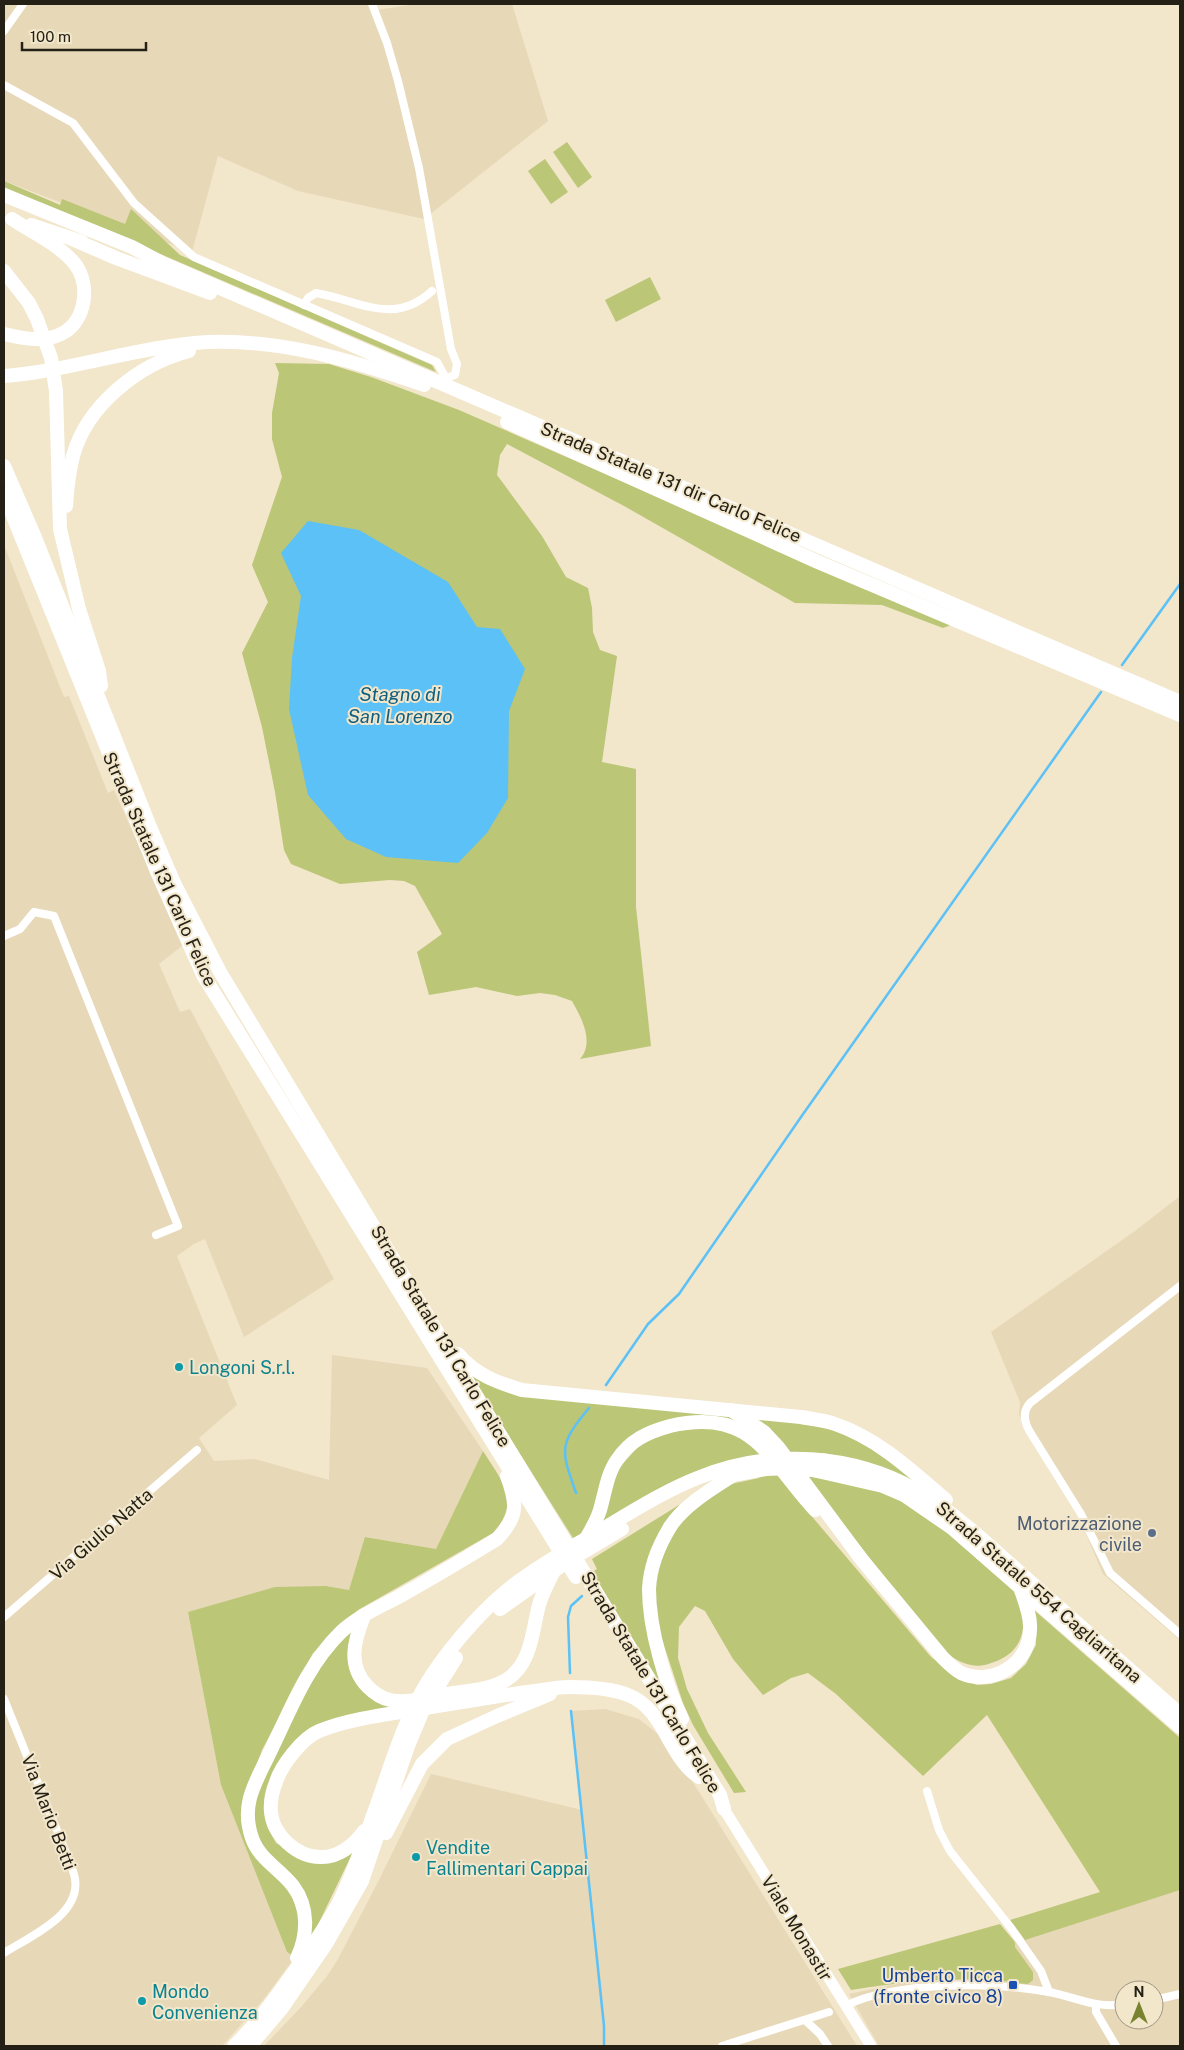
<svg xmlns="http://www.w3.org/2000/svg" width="1184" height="2050" font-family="'Public Sans',sans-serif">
  <rect width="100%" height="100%" fill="#f2e6cb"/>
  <g fill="#e7d8b8" fill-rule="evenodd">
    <polygon points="7,4 376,4 377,10 416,4 512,4 548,121 424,219 298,191 218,156 192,252 4,181 4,6"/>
    <polygon points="4,545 64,697 69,696 108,793 114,790 183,945 159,964 180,1012 190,1009 334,1279 244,1337 205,1239 194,1244 177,1256 237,1405 199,1438 214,1461 255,1459 329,1480 332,1355 427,1368 483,1451 436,1549 366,1537 349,1590 326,1586 220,1604 188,1612 221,1785 287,1952 295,1957 263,2000 222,2046 4,2046"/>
    <polygon points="1180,1196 1180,1640 1103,1574 1080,1520 1049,1470 1019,1415 1020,1402 991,1332 1135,1231"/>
    <polygon points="605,1709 639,1719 668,1742 857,2046 264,2046 302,2006 327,1976 338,1959 379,1880 431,1774 582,1810 571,1711"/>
    <path d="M 1180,1890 L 1180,2046 L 879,2046 L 849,1994 L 906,1982 L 987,1980 L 1016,1983 L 1020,1955 L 1015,1947 L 1015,1942 ZM 1124,1990 L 1154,1990 L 1154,2020 L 1124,2020 Z"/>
  </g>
  <g fill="#bbc677">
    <polygon points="567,142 592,177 578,188 553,152"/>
    <polygon points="545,159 568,192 551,204 528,171"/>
    <polygon points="4,181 60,205 62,199 125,224 131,209 180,255 432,365 436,372 4,187"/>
    <polygon points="650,277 661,299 616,322 605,300"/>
    <path d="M 275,363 L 329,364 L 371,377 L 459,410 L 951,625 L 943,628 L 882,605 L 795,603 L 624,506 L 507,444 L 500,455 L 497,475 L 542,536 L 566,577 L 588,588 L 592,608 L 593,632 L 600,650 L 617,656 L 602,762 L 636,769 L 636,907 L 651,1046 L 580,1059 C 595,1042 581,1017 572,1001 L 555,995 L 540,993 L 517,996 L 476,987 L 429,995 L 417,952 L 442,934 L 415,886 L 404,881 L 390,880 L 340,884 L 291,864 L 284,850 L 275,792 L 262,727 L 242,653 L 268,602 L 252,565 L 282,477 L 272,439 L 272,413 L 279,373 Z"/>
    <polygon points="469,1373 486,1383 728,1415 755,1429 725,1420 624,1442 592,1520 582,1534 573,1538"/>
    <polygon points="753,1417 830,1428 855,1437 928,1487 854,1460 823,1453 786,1452"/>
    <polygon points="710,1427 753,1442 803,1506 931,1657 958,1678 977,1685 991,1684 1011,1678 1026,1664 1036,1645 1034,1610 1180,1738 1180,1890 1025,1940 1010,1920 1100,1892 987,1715 923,1776 836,1694 808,1673 791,1678 763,1695 733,1659 705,1611 695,1606 679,1627 678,1658 687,1689 708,1733 746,1792 734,1793 693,1725 683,1703 657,1624 654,1578 675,1526 705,1498 731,1484 759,1478 747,1458 600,1526 617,1470 639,1446 666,1432"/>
    <path d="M 483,1451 C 501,1480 522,1501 493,1533 L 358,1610 L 313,1653 L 262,1750 L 242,1805 L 244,1830 L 287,1887 L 293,1899 L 299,1918 L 298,1941 L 293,1956 L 287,1952 L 221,1785 L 188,1612 L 275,1587 L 326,1586 L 349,1590 L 365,1537 L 436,1549 Z"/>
    <path d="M 805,1476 L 851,1483 L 894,1494 L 939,1524 L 1014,1591 C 1029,1618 1028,1650 994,1662 C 986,1665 979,1667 971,1665 C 960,1663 952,1657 943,1651 Z"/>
    <path d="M 679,1505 L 681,1506 C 621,1565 646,1625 667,1695 L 591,1573 L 597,1569 L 592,1559 Z"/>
    <path d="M 350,1630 L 353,1633 C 346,1652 347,1661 355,1680 L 408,1704 L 302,1736 L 265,1805 L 268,1828 L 276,1843 L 300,1858 L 353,1852 L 312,1937 L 309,1936 L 309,1904 L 259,1842 L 253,1828 L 256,1789 L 311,1678 Z"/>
    <path d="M 1000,1924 L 1015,1942 L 1015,1947 L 1033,1972 L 1033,1980 L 1028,1984 C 1014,1983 1000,1980 986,1980 C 940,1978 896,1983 851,1990 L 838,1969 Z"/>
  </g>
  <polygon fill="#5bc1f6" points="308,521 359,530 448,582 477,627 500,629 525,669 509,711 508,798 487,833 458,863 386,857 346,839 308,795 289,709 292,658 301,596 281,553"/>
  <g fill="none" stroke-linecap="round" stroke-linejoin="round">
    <g stroke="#5bc1f6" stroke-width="2.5">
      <polyline points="1122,665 1180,584"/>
      <polyline points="606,1385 648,1324 679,1294 801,1117 1101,692"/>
      <path d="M 576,1493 C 561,1450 558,1445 589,1408"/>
      <polyline points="570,1673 568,1617 571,1606 582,1596"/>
      <polyline points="571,1711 604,2026 604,2046"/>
    </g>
    <g stroke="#fff" stroke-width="8">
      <polyline points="372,4 387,43 398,81 419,168 451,349 457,364 455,375 446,378"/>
      <polyline points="4,31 23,4"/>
      <polyline points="4,85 73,123 134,203 194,257 437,362 450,386"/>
      <path d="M 304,305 L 308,298 L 316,293 C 359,300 393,327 432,291"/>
      <polyline points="4,936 20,929 34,912 54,916 178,1226 156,1235"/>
      <path d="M 1180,1286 L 1030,1403 C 1022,1412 1024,1422 1030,1432 L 1081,1514 L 1110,1573 L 1180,1634"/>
      <polyline points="4,1617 197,1450"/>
      <path d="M 4,1699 L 69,1860 C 71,1866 74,1872 75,1879 C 81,1915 29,1937 4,1953"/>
      <polyline points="927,1791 939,1830 950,1851 1011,1928 1041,1971 1049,1992"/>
      <polyline points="1154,2000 1180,1994"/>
      <polyline points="1096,2004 1096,2012 1116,2046"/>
      <path d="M 845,2006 C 896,1981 993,1982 1049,1992 C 1076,1997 1095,2009 1124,2004"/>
      <polyline points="806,2021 820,2034 828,2046"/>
      <polyline points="722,2046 829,2012"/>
    </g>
    <polyline stroke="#fff" stroke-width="11" points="724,1809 871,2046"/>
    <g stroke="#fff" stroke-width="14">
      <polyline points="4,195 132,247 162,263 1180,702"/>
      <polyline points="31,225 82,242"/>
      <polyline points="72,239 116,258 210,293"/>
      <polyline points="4,271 29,303 37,319 51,358 56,391 60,529 79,609 99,671 101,686"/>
      <path d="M 4,334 C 21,338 43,343 61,334 C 86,322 91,285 75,264 C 60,245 33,233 12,219"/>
      <path d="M 4,376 C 68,371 130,349 194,343 C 273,336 351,360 424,385"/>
      <polyline points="507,422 818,562 1180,715"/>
      <polyline points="4,466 34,535 150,827 175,885 220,972 430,1320 720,1795 724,1809"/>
      <polyline points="4,494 158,874 203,975 576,1577"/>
      <path d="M 66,506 C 67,490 69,472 73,456 C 87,405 139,364 189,351"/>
      <path d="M 458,1354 C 476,1375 496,1382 522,1390 L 801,1417 C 812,1419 824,1420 835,1424 C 879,1439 912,1471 946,1500"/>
      <path d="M 731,1410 L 764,1432 L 778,1447 L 862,1560 L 943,1658 C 949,1664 954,1669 961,1673 C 993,1687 1030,1663 1030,1629 C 1031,1615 1024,1600 1020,1587"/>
      <polyline points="738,1474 766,1469 791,1468 813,1470 883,1486 904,1495 952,1528 1180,1727"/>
      <path d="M 587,1537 C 592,1528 597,1520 600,1510 C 605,1493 607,1474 617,1460 C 630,1440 648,1432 670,1426 C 754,1407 767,1458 815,1510"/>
      <polyline points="500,1609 565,1563 622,1529"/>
      <path d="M 364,1616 C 354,1641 347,1666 368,1687 C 374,1693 381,1698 390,1700 C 407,1704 430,1697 447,1694 C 466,1691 489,1690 506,1680 C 532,1664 532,1631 539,1605 C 542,1593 549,1582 554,1570"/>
      <path d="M 682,1719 C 665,1683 649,1629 649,1589 C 650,1568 659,1545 670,1527 C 684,1505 713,1488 735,1474"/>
      <path d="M 364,1831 C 354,1845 338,1858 320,1857 C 297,1857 273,1835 271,1812 C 270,1802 272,1792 276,1782 C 281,1766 302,1738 319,1731 C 353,1717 400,1713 437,1706 C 470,1701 502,1695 535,1691 C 546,1690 557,1687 569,1687 C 588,1687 611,1688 628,1695 C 665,1709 668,1757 699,1777"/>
      <polyline points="386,1833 422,1764 447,1739 497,1716 550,1694"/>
      <path d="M 297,1958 C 308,1935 309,1907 293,1886 C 280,1869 259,1859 252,1838 C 240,1804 256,1782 270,1752 C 290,1711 307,1665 341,1632 C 358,1616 382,1606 402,1595 C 434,1577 466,1558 497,1539 C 519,1516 517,1504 507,1476"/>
      <path d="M 234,2046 C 260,2021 280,1991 301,1962 C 315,1942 330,1921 341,1898 C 353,1873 363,1845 372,1818 C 390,1770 403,1718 432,1675 C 453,1643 488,1603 519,1581 C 545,1562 573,1546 601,1530 C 633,1511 666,1490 700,1477 C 770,1449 852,1453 918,1491 C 941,1504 962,1522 982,1539 L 1180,1714"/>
      <polyline points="250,2046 282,2008 326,1944 362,1881 408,1746 423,1710 456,1658"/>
    </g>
  </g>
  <g fill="#0f9aa8" stroke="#f2e6cb" stroke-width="2">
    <circle cx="179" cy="1367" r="5"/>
    <circle cx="416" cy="1857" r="5"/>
    <circle cx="142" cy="2001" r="5"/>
  </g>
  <circle fill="#5c6f8a" stroke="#f2e6cb" stroke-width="2" cx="1152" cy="1533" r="5"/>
  <rect fill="#1a4fb4" stroke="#f2e6cb" stroke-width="2" x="1008" y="1980" width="10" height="10" rx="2.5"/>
  <g text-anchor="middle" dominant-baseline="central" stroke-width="4" stroke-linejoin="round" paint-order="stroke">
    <g font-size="18" fill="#242016" stroke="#f2e6cb">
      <text transform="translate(671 482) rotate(23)">Strada Statale 131 dir Carlo Felice</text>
      <text transform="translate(160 869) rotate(66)">Strada Statale 131 Carlo Felice</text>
      <text transform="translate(441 1336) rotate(59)">Strada Statale 131 Carlo Felice</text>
      <text transform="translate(101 1534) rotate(-41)">Via Giulio Natta</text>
      <text transform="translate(1039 1592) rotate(41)">Strada Statale 554 Cagliaritana</text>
      <text transform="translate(651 1682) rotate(59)">Strada Statale 131 Carlo Felice</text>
      <text transform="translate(49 1812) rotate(69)">Via Mario Betti</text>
      <text transform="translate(797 1928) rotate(59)">Viale Monastir</text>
    </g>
    <g font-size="18" fill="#0d838f" stroke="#f2e6cb" text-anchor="start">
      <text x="189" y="1367">Longoni S.r.l.</text>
      <text x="426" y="1847">Vendite<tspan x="426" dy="21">Fallimentari Cappai</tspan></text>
      <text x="152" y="1991">Mondo<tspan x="152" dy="21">Convenienza</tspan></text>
    </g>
    <g font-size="18" fill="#4e5e75" stroke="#f2e6cb" text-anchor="end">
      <text x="1142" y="1523">Motorizzazione<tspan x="1142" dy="21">civile</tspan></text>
    </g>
    <g font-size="18" fill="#164399" stroke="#f2e6cb" text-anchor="end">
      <text x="1003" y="1975">Umberto Ticca<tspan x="1003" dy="21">(fronte civico 8)</tspan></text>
    </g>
    <g font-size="19" font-style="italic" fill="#0f5f82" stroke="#f2e6cb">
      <text x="400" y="694">Stagno di<tspan x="400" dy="22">San Lorenzo</tspan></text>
    </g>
  </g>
  <rect width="1184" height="2050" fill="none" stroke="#242016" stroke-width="10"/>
  <g transform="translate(1139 2005)"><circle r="24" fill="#f2e6cb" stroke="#a09783"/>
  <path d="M0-4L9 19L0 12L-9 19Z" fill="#79832f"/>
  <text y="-8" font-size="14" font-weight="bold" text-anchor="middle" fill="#242016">N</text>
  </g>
  <path d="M22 42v8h124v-8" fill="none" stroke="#242016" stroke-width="2.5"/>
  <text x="30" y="42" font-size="15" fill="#242016" stroke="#f2e6cb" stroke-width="4" paint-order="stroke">100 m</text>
</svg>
